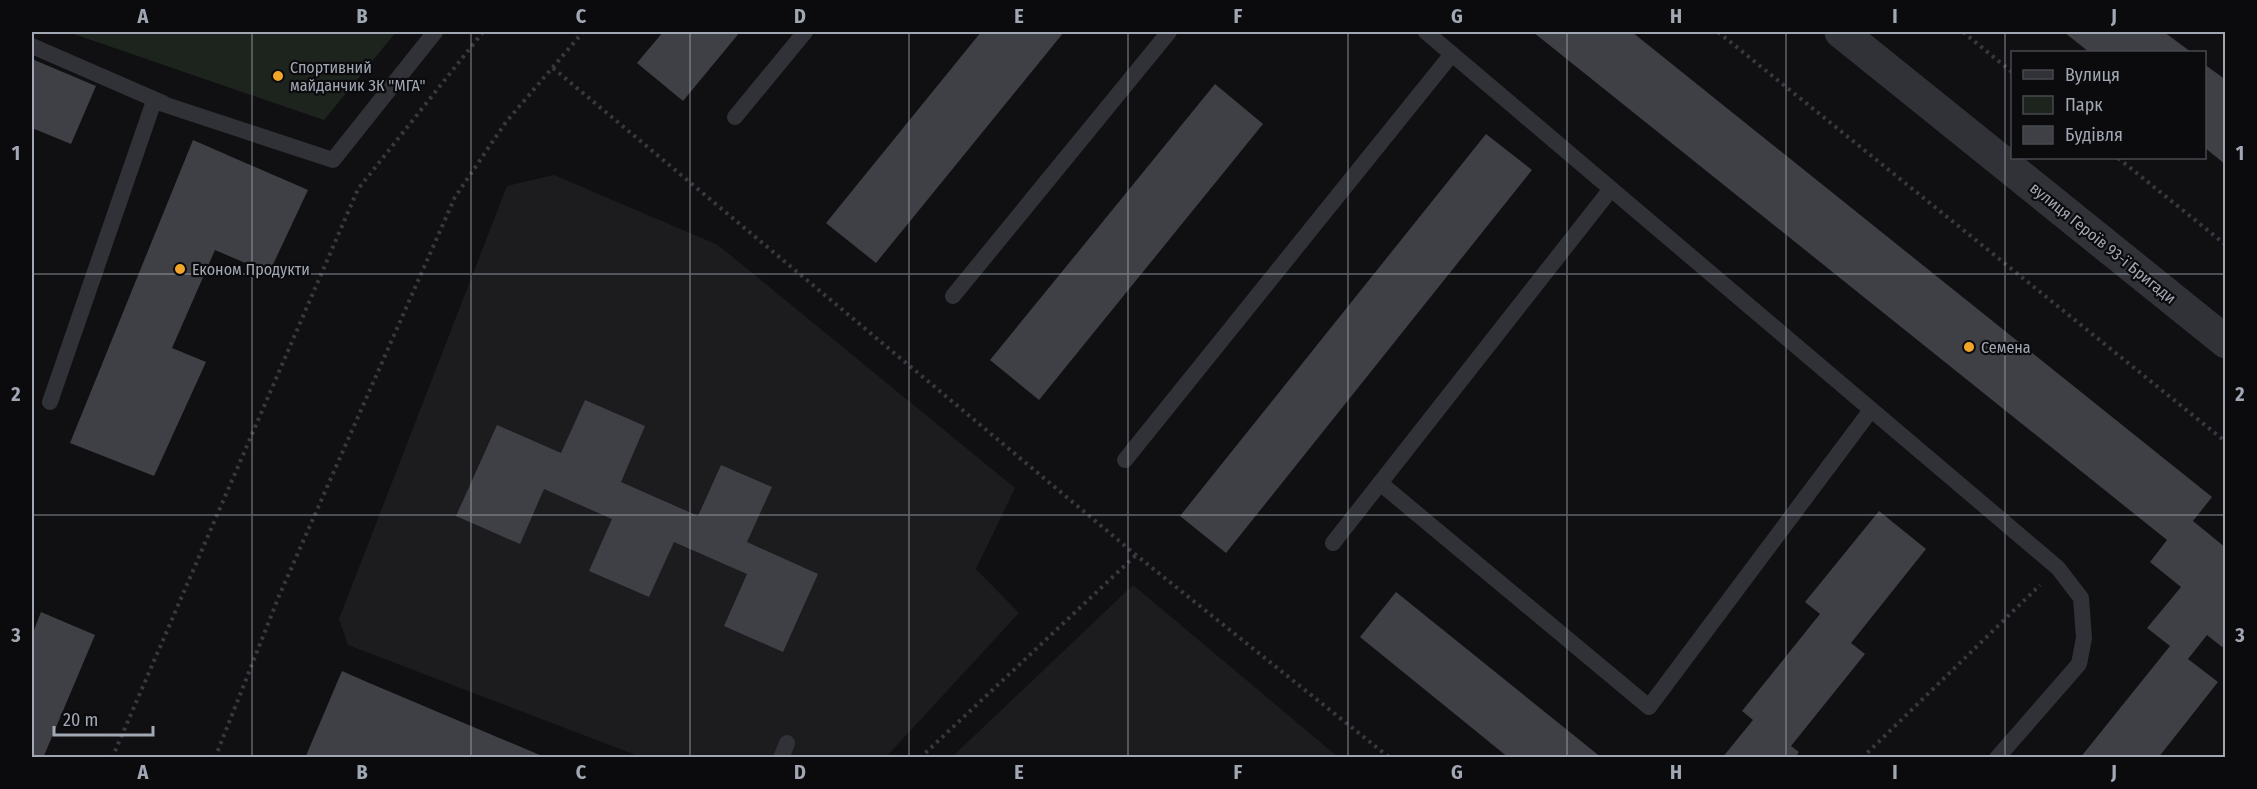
<svg xmlns="http://www.w3.org/2000/svg" width="2257" height="789" font-family="'Fira Sans Condensed',sans-serif">
  <rect width="100%" height="100%" fill="#101012"/>
  <g fill="#1c1c1f">
    <polygon points="554,175 718,245 1015,488 976,569 1019,613 886,757 641,757 348,645 339,619 507,186"/>
    <polygon points="1133,585 1338,757 952,757"/>
  </g>
  <polygon fill="#1d241d" points="68,32 396,32 324,120"/>
  <g fill="#3f4045">
    <polygon points="663,32 740,32 683,101 637,63"/>
    <polygon points="981,32 1064,32 876,263 826,223"/>
    <polygon points="1533,32 1632,32 2212,497 2193,521 2226,548 2226,643 2222,647 2207,635 2188,659 2218,682 2158,758 2080,758 2170,646 2147,628 2181,587 2150,562 2167,540"/>
    <polygon points="2064,32 2164,32 2191,52 2089,52"/>
    <polygon points="32,59 96,86 71,144 32,128"/>
    <polygon points="2204,64 2226,80 2226,165 2204,147"/>
    <polygon points="1215,84 1263,124 1039,400 990,360"/>
    <polygon points="1486,134 1532,170 1226,553 1180,516"/>
    <polygon points="193,140 308,190 269,273 215,250 172,348 206,362 154,476 70,443"/>
    <polygon points="585,400 645,426 621,482 698,516 721,465 772,487 747,542 818,574 783,652 724,626 747,574 674,542 649,597 589,571 612,519 544,489 520,544 456,516 497,425 561,453"/>
    <polygon points="1879,511 1926,549 1851,643 1865,654 1791,746 1799,752 1795,758 1722,758 1753,720 1742,711 1820,614 1805,602"/>
    <polygon points="1396,592 1602,758 1509,758 1360,637"/>
    <polygon points="41,612 95,635 43,758 32,758 32,635"/>
    <polygon points="342,671 367,682 547,758 305,758"/>
  </g>
  <g fill="none" stroke-linecap="round" stroke-linejoin="round">
    <g stroke="#37393e" stroke-width="4" stroke-dasharray="3 4.5" stroke-linecap="butt">
      <polyline points="1718,32 2226,442"/>
      <polyline points="1963,32 2012,72"/>
      <polyline points="553,68 1136,555 1390,758"/>
      <polyline points="2118,158 2226,245"/>
      <polyline points="112,758 358,189 483,32"/>
      <polyline points="215,758 279,596 455,197 506,122 583,32"/>
      <polyline points="920,758 1136,555"/>
      <polyline points="1862,758 2040,585"/>
    </g>
    <g stroke="#313237" stroke-width="16">
      <polyline points="1426,32 2058,568 2081,598 2084,638 2079,664 1997,758"/>
      <polyline points="32,46 163,103"/>
      <polyline points="735,117 805,32"/>
      <polyline points="953,296 1169,32"/>
      <polyline points="50,402 154,101 333,160 435,32"/>
      <polyline points="1125,460 1452,54"/>
      <polyline points="1380,483 1649,707 1871,410"/>
      <polyline points="1333,543 1611,189"/>
      <polyline points="781,758 787,743"/>
    </g>
    <polyline stroke="#313237" stroke-width="33" points="1841,32 2226,342"/>
  </g>
  <path fill="none" stroke="#a1a7b3" stroke-width="1.5" stroke-opacity="0.55" d="M 252,32 L 252,758M 471,32 L 471,758M 690,32 L 690,758M 909,32 L 909,758M 1128,32 L 1128,758M 1348,32 L 1348,758M 1567,32 L 1567,758M 1786,32 L 1786,758M 2005,32 L 2005,758M 32,274 L 2226,274M 32,515 L 2226,515"/>
  <g fill="#f1a529" stroke="#0b0b0d" stroke-width="2">
    <circle cx="278" cy="76" r="6"/>
    <circle cx="180" cy="269" r="6"/>
    <circle cx="1969" cy="347" r="6"/>
  </g>
  <g text-anchor="middle" dominant-baseline="central" stroke-width="4.5" stroke-linejoin="round" paint-order="stroke">
    <g font-size="16" fill="#a1a7b3" stroke="#0b0b0d" text-anchor="start">
      <text x="290" y="67">Спортивний<tspan x="290" dy="18">майданчик ЗК "МГА"</tspan></text>
      <text x="192" y="269">Економ Продукти</text>
      <text x="1981" y="347">Семена</text>
    </g>
    <g font-size="16" fill="#a1a7b3" stroke="#0b0b0d">
      <text transform="translate(2103 243) rotate(39)">вулиця Героїв 93-ї Бригади</text>
    </g>
  </g>
  <rect width="2257" height="789" fill="none" stroke="#0b0b0d" stroke-width="66"/>
  <rect x="2011" y="51" width="195" height="108" fill="#0b0b0d" stroke="#47494f" stroke-width="1.5"/>
  <rect x="2023" y="70" width="30" height="9" fill="#313237" stroke="#47494f" stroke-width="1.5"/>
  <text x="2065" y="81" font-size="18" fill="#a1a7b3">Вулиця</text>
  <rect x="2023" y="96" width="30" height="18" fill="#1d241d" stroke="#47494f" stroke-width="1.5"/>
  <text x="2065" y="111" font-size="18" fill="#a1a7b3">Парк</text>
  <rect x="2023" y="126" width="30" height="18" fill="#3f4045" stroke="#47494f" stroke-width="1.5"/>
  <text x="2065" y="141" font-size="18" fill="#a1a7b3">Будівля</text>
  <path d="M54 726v9h99v-9" fill="none" stroke="#a1a7b3" stroke-width="3"/>
  <text x="63" y="726" font-size="18" fill="#a1a7b3" stroke="#0b0b0d" stroke-width="4.5" paint-order="stroke">20 m</text>
  <rect x="33" y="33" width="2191" height="723" fill="none" stroke="#a1a7b3" stroke-width="2"/>
  <g font-size="20" text-anchor="middle" font-weight="bold" fill="#a1a7b3">
    <text x="143" y="23">A</text>
    <text x="362" y="23">B</text>
    <text x="581" y="23">C</text>
    <text x="800" y="23">D</text>
    <text x="1019" y="23">E</text>
    <text x="1238" y="23">F</text>
    <text x="1457" y="23">G</text>
    <text x="1676" y="23">H</text>
    <text x="1895" y="23">I</text>
    <text x="2114" y="23">J</text>
    <text x="16" y="160">1</text>
    <text x="2240" y="160">1</text>
    <text x="16" y="401">2</text>
    <text x="2240" y="401">2</text>
    <text x="16" y="642">3</text>
    <text x="2240" y="642">3</text>
    <text x="143" y="779">A</text>
    <text x="362" y="779">B</text>
    <text x="581" y="779">C</text>
    <text x="800" y="779">D</text>
    <text x="1019" y="779">E</text>
    <text x="1238" y="779">F</text>
    <text x="1457" y="779">G</text>
    <text x="1676" y="779">H</text>
    <text x="1895" y="779">I</text>
    <text x="2114" y="779">J</text>
  </g>
</svg>
